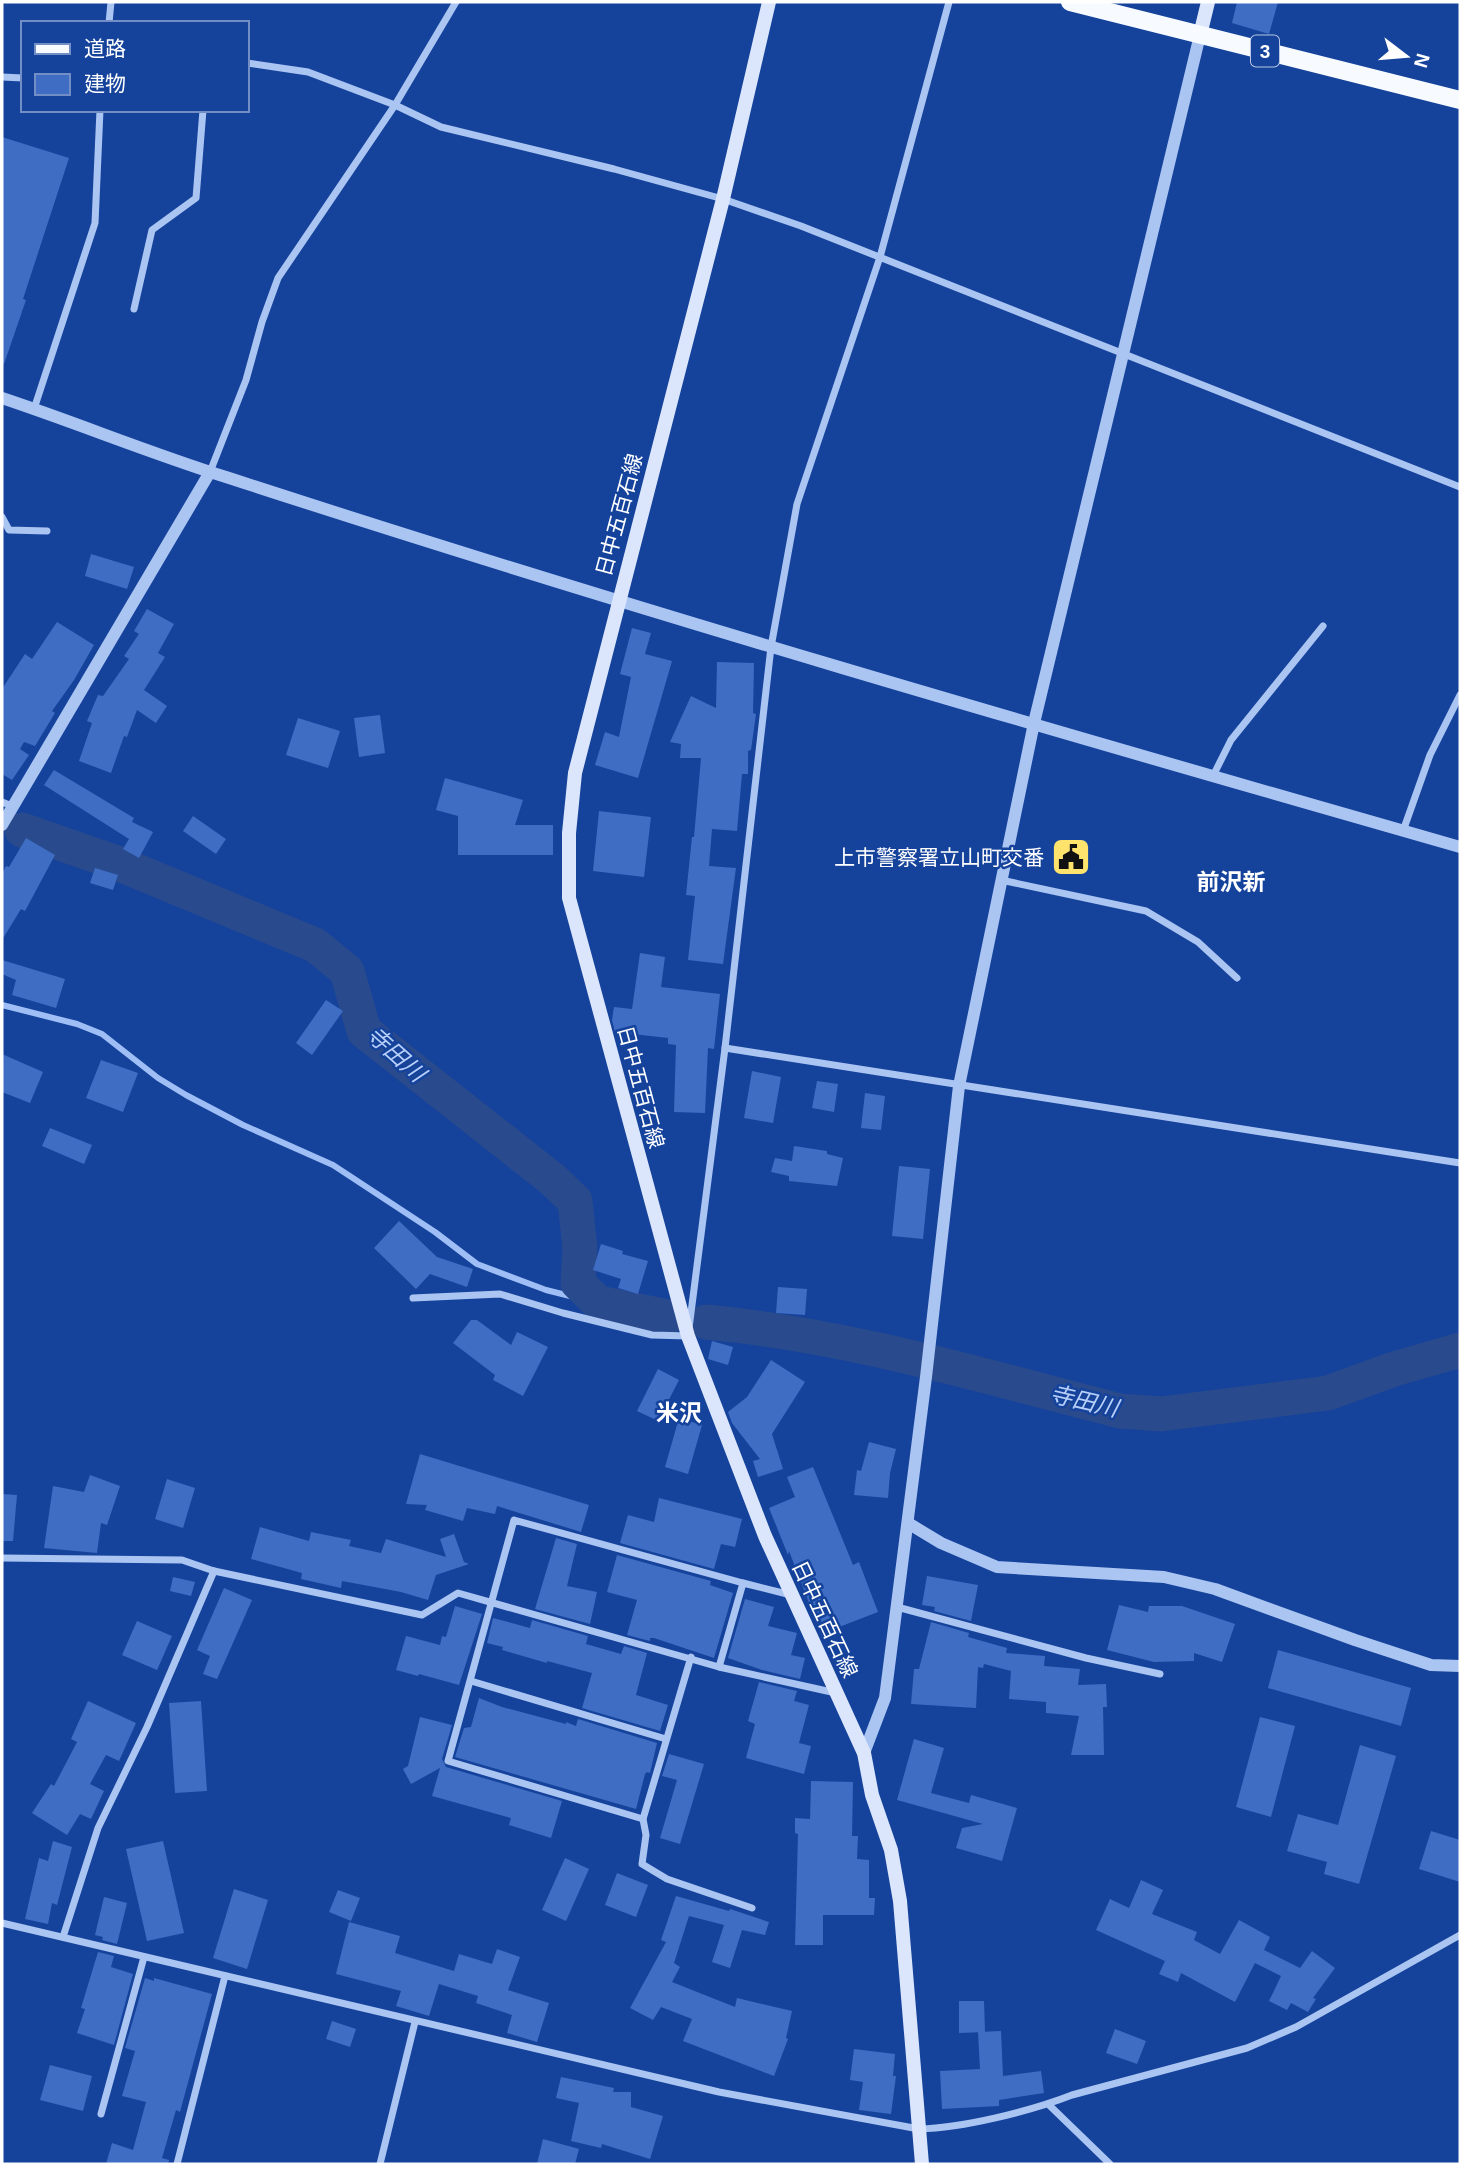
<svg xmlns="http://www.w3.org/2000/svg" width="1462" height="2166" font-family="Helvetica,'Noto Sans JP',sans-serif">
  <rect width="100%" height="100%" fill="#15439c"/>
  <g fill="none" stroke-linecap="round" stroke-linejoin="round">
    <polyline stroke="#9ebef5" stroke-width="6" points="2,1005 77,1024 102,1034 158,1078 186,1095 243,1125 333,1165 435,1232 477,1264 546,1290 598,1303"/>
    <g stroke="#294a8d" stroke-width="35">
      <polyline points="22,830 117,863 315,945 347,971 364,1031 552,1179 575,1201 580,1249 578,1283 598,1303 668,1317"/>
      <path d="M 706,1322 C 847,1335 983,1376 1120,1411 L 1161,1414 L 1328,1393 L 1394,1369 L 1460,1350"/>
    </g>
  </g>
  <g fill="#3e6dc3">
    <polygon points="1237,2 1278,2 1269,34 1232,23"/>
    <polygon points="2,137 69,158 23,299 26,300 4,364 2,363"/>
    <polygon points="91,554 134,567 127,589 85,576"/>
    <polygon points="147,609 174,624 158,653 165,657 144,690 167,706 156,723 137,710 127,737 124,736 111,773 79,761 92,723 87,721 98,695 103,696 129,659 124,656 139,634 134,631"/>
    <polygon points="57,622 94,645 74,680 52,711 55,713 35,746 24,742 20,749 29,755 12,780 2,774 2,689 25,654 32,659"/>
    <polygon points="632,628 651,633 645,654 672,661 638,778 595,765 605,732 619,737 631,677 620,674"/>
    <polygon points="717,662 754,663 753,713 756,714 751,750 748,751 748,774 742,774 737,831 712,829 709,866 736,868 723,964 688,960 695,896 686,895 692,837 694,837 701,758 680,758 681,744 670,742 691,696 716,708"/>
    <polygon points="380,715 385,753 359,757 354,718"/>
    <polygon points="298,718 340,731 328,768 286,755"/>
    <polygon points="54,770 134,818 132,822 153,832 139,858 123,849 129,839 44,785"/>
    <polygon points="445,778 523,800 515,825 553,825 553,855 458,855 458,816 436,810"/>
    <polygon points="599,811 651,817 644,877 593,871"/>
    <polygon points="193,816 226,839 216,854 183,831"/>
    <polygon points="26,838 55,855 25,911 21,909 2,940 2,874 6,866 9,867"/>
    <polygon points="95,868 118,875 113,890 90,883"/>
    <polygon points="640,953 665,957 661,987 720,994 714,1049 708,1048 705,1113 674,1112 676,1045 668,1044 668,1038 615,1032 612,1020 614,1007 632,1009"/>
    <polygon points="2,960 65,979 56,1008 12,995 16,980 2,974"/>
    <polygon points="326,1000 343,1011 312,1055 296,1043"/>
    <polygon points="2,1054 43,1072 30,1103 2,1092"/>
    <polygon points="101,1060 138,1073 123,1112 86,1098"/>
    <polygon points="752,1071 781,1077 773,1123 744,1118"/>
    <polygon points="817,1081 838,1084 834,1112 812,1108"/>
    <polygon points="865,1093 885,1096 881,1130 861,1128"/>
    <polygon points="50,1128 92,1145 84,1164 42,1146"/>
    <polygon points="794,1146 827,1151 827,1154 843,1158 837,1186 789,1181 789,1176 771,1172 775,1158 792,1161"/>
    <polygon points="899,1166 930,1169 923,1239 892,1236"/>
    <polygon points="399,1221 437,1257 473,1269 467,1287 430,1274 416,1289 374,1248"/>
    <polygon points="601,1244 623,1251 622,1254 648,1261 638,1294 618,1288 621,1279 593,1270"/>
    <polygon points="778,1287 807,1289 805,1315 776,1313"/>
    <polygon points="471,1320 477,1320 511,1345 517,1332 548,1347 523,1396 493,1380 495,1375 453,1343"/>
    <polygon points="712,1341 733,1347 728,1365 708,1359"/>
    <polygon points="771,1360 805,1382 772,1434 783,1469 758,1477 753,1461 760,1459 732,1423 728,1412 747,1397"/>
    <polygon points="658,1369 679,1380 658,1421 637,1411"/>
    <polygon points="679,1418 702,1425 688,1474 665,1467"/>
    <polygon points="869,1442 896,1449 890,1473 888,1498 854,1495 857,1470 861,1471"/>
    <polygon points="420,1454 589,1505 581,1532 497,1506 495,1514 467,1508 463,1521 425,1510 427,1505 406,1504"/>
    <polygon points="813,1467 853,1565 859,1562 878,1612 821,1634 789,1551 788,1555 769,1508 795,1497 787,1477"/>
    <polygon points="90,1475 120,1486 107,1525 101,1523 97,1553 44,1548 53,1486 84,1492"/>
    <polygon points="167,1479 195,1488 183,1528 155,1519"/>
    <polygon points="2,1494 17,1495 13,1541 2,1541"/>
    <polygon points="659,1498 742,1519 735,1547 721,1544 714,1569 620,1543 628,1515 654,1522"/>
    <polygon points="260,1527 309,1541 311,1532 351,1540 349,1546 381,1553 386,1539 446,1557 440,1539 454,1534 464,1562 469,1564 436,1575 428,1600 401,1592 342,1581 341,1588 301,1579 302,1573 251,1559"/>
    <polygon points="556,1538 577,1544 567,1586 597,1592 590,1624 535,1609"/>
    <polygon points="617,1555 711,1581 710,1585 733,1593 714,1658 654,1638 650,1638 650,1641 627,1635 637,1600 607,1592"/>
    <polygon points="927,1576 978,1585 971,1621 934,1611 935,1607 922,1605"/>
    <polygon points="173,1577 195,1582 191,1596 170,1591"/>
    <polygon points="224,1588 252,1600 217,1679 203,1674 210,1656 197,1650"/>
    <polygon points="745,1599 774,1607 768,1626 797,1633 791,1655 805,1658 800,1679 762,1670 728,1658"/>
    <polygon points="1119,1605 1148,1612 1149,1606 1182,1606 1235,1624 1222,1662 1194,1653 1194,1661 1154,1662 1107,1650"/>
    <polygon points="455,1606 482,1614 459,1685 419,1674 418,1676 396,1670 406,1636 440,1645 442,1636 446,1637"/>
    <polygon points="493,1618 530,1628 532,1620 588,1636 586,1644 621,1654 624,1646 647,1653 636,1695 668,1705 660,1731 582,1708 592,1673 547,1661 547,1663 502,1650 503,1647 487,1643"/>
    <polygon points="137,1621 172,1636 157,1670 122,1655"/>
    <polygon points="931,1622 969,1633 968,1637 1007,1648 1006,1653 1045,1656 1044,1666 1080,1669 1078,1685 1106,1684 1107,1707 1103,1707 1104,1755 1071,1755 1079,1716 1046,1713 1046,1702 1009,1699 1011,1671 984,1664 983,1668 978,1667 976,1708 911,1704 914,1669 919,1669"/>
    <polygon points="1278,1650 1411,1688 1401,1726 1268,1688"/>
    <polygon points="759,1682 797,1691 794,1701 809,1705 799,1743 811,1746 804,1774 746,1758 755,1724 748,1721"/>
    <polygon points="479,1698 502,1707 566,1724 566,1722 576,1726 578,1719 657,1743 650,1773 647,1772 645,1774 636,1809 455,1757 464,1728 471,1727"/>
    <polygon points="88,1701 136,1723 119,1761 106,1755 90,1784 104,1791 91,1819 80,1814 67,1835 32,1813 51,1784 54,1786 77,1742 71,1739"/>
    <polygon points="201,1701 207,1791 175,1793 169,1703"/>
    <polygon points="420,1717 452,1725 442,1759 446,1767 562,1801 551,1838 509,1825 511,1818 432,1796 440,1768 411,1784 403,1769 408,1766"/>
    <polygon points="1260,1717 1295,1726 1271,1817 1236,1807"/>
    <polygon points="914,1739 944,1748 931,1793 969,1803 971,1795 1017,1808 1002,1861 956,1848 962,1828 983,1824 897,1800"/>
    <polygon points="1360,1745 1396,1756 1359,1884 1324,1874 1327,1862 1287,1851 1298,1814 1338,1825"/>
    <polygon points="669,1754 704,1764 680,1844 660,1838 677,1780 662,1776"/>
    <polygon points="811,1781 853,1782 852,1836 858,1836 857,1859 869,1860 869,1898 875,1898 874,1915 823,1915 823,1945 795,1945 798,1834 795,1833 795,1818 810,1819"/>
    <polygon points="1431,1831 1460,1840 1460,1882 1419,1869"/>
    <polygon points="53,1841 72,1847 57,1905 52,1903 48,1924 25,1919 39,1858 48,1861"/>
    <polygon points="163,1841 184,1933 147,1941 126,1849"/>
    <polygon points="565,1858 589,1869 566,1921 542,1910"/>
    <polygon points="617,1873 648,1885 636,1917 605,1905"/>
    <polygon points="1141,1880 1163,1890 1152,1914 1197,1932 1194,1940 1220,1954 1239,1920 1270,1937 1264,1950 1300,1968 1312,1951 1335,1968 1313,1998 1316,1999 1308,2012 1291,2003 1287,2010 1269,2001 1281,1976 1255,1963 1235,2002 1181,1973 1178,1982 1159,1974 1165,1961 1096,1930 1110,1899 1129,1908"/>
    <polygon points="234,1889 268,1900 247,1969 213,1958"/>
    <polygon points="338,1890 360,1898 351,1921 329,1912"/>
    <polygon points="676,1896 729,1911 730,1909 769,1922 765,1935 742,1930 730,1968 712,1962 724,1925 689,1916 674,1963 680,1967 672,1982 735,2007 737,1998 792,2011 786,2038 788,2039 774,2076 683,2041 692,2019 661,2007 653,2020 630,2008 666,1942 661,1940"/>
    <polygon points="104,1897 127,1903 117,1944 102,1940 103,1937 95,1935"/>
    <polygon points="349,1922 400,1936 395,1953 454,1971 459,1954 492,1964 497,1949 520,1957 508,1990 549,2003 537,2042 507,2033 512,2015 476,2003 478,1996 439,1984 429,2016 396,2006 401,1991 336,1974"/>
    <polygon points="98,1952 114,1956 111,1967 133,1974 114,2045 77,2033 85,2009 81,2008"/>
    <polygon points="145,1978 154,1981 154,1978 212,1994 180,2112 176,2110 162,2158 169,2160 168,2164 106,2164 112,2143 133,2150 146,2102 122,2096 135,2051 125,2048"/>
    <polygon points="959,2001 984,2001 985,2032 959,2033"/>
    <polygon points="332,2021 356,2029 350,2047 326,2039"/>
    <polygon points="1115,2029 1146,2041 1137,2064 1106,2053"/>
    <polygon points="1001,2031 1003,2076 1041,2071 1044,2093 999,2100 999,2106 942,2109 940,2071 980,2069 978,2032"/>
    <polygon points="854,2049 895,2054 893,2076 896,2076 891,2114 859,2110 863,2082 850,2080"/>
    <polygon points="50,2065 92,2076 83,2111 40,2100"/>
    <polygon points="561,2077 614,2088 613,2092 631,2092 631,2107 663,2116 650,2159 602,2144 601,2148 571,2141 579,2103 556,2098"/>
    <polygon points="543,2139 579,2149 575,2164 537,2164"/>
  </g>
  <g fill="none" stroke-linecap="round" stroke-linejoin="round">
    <g stroke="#abc5f3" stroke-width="7">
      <polyline points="109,23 111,2"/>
      <polyline points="247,63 308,72 395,105 441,127 614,169 723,199 801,226 1460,487"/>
      <polyline points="2,77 23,78"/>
      <polyline points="134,309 152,230 196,198 203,110"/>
      <polyline points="34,409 95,223 100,110"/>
      <polyline points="210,472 246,380 262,322 278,278 395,105 456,2"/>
      <polyline points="2,517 9,530 47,531"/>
      <polyline points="1213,776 1231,740 1323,626"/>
      <polyline points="2,802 12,806"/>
      <polyline points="1403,831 1430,755 1460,695"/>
      <polyline points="1001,880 1146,911 1198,942 1237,978"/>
      <polyline points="725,1048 1460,1163"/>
      <polyline points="413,1298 500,1294 563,1313 652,1335 688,1336 725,1048 771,647 797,504 880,257 949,2"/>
      <polyline points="2,1558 182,1560 214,1571 422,1615 458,1593 719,1667 836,1693"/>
      <polyline points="897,1607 1086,1658 1160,1674"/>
      <polyline points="691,1657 643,1819 646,1835 642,1864 667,1879 752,1908"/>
      <polyline points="719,1667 743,1583 791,1595"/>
      <polyline points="471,1681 666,1739"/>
      <polyline points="643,1819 448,1761 514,1520 743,1583"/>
      <path d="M 2,1923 L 719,2092 L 919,2129 C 963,2128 1031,2111 1072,2095 L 1247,2048 L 1296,2027 L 1460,1935"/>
      <polyline points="63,1937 98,1828 147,1727 214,1571"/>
      <polyline points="1048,2104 1110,2164"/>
      <polyline points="101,2114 144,1957"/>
      <polyline points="177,2164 225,1976"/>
      <polyline points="380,2164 415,2022"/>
    </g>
    <g stroke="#abc5f3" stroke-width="12">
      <path d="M 2,398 C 77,423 150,453 226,477 C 634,610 1047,729 1460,847"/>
      <polyline points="2,825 210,472"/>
      <polyline points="908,1523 941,1543 997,1567 1164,1577 1215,1589 1355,1640 1431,1665 1460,1666"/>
      <polyline points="864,1753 885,1698 926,1377 959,1086 1034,723 1200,35"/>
    </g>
    <g stroke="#dbe6fd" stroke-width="14">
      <polyline points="769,2 723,199 575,773 569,833 569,898 688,1336 765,1536 864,1753 872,1795 891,1850 900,1901 922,2164"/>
      <polyline points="1200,35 1208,2"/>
    </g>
    <polyline stroke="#f7faff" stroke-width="18" points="1070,2 1460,100"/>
  </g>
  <defs>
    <g id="civic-square" transform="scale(2.0125)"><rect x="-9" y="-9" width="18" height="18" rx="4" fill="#ffe36d" stroke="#15439c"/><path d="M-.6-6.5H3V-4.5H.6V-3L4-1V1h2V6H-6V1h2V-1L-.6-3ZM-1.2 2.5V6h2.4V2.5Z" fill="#111"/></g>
  </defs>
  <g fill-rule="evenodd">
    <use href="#civic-square" x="1071" y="857"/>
  </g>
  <g text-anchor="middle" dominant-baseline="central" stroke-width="5" stroke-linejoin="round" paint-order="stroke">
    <rect fill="#15439c" stroke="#b9c7e1" stroke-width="2" x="1251" y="35.5" width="28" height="31" rx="5"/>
    <g font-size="19" font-weight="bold" fill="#fff">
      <text x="1265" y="51">3</text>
    </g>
    <g font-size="21" fill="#fff" stroke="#15439c">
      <text transform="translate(619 515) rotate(-75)">日中五百石線</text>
      <text transform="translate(641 1087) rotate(75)">日中五百石線</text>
      <text transform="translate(825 1619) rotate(65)">日中五百石線</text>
    </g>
    <g font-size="21" fill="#fff" stroke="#15439c" text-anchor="end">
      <text x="1044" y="857">上市警察署立山町交番</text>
    </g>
    <g font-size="23" font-weight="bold" fill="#fff" stroke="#15439c">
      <text x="1231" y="882">前沢新</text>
      <text x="679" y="1413">米沢</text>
    </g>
    <g font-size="23" font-style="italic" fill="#b8d0f9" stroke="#15439c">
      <text transform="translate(396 1054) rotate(42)">寺田川</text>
      <text transform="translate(1084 1401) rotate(13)">寺田川</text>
    </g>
  </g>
  <rect width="1462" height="2166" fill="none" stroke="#ffffff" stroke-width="7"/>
  <rect x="21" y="21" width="228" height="91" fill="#15439c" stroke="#738ec4" stroke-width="2"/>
  <rect x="35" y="44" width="35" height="10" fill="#f7faff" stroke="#738ec4" stroke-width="2"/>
  <text x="84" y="56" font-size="21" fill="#ffffff">道路</text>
  <rect x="35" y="74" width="35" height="21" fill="#3e6dc3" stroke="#738ec4" stroke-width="2"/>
  <text x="84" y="91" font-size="21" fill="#ffffff">建物</text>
  <g transform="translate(1406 56) rotate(106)" stroke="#15439c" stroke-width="5" paint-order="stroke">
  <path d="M0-5L12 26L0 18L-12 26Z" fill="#ffffff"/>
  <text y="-10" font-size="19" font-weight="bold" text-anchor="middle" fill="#ffffff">N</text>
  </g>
</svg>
